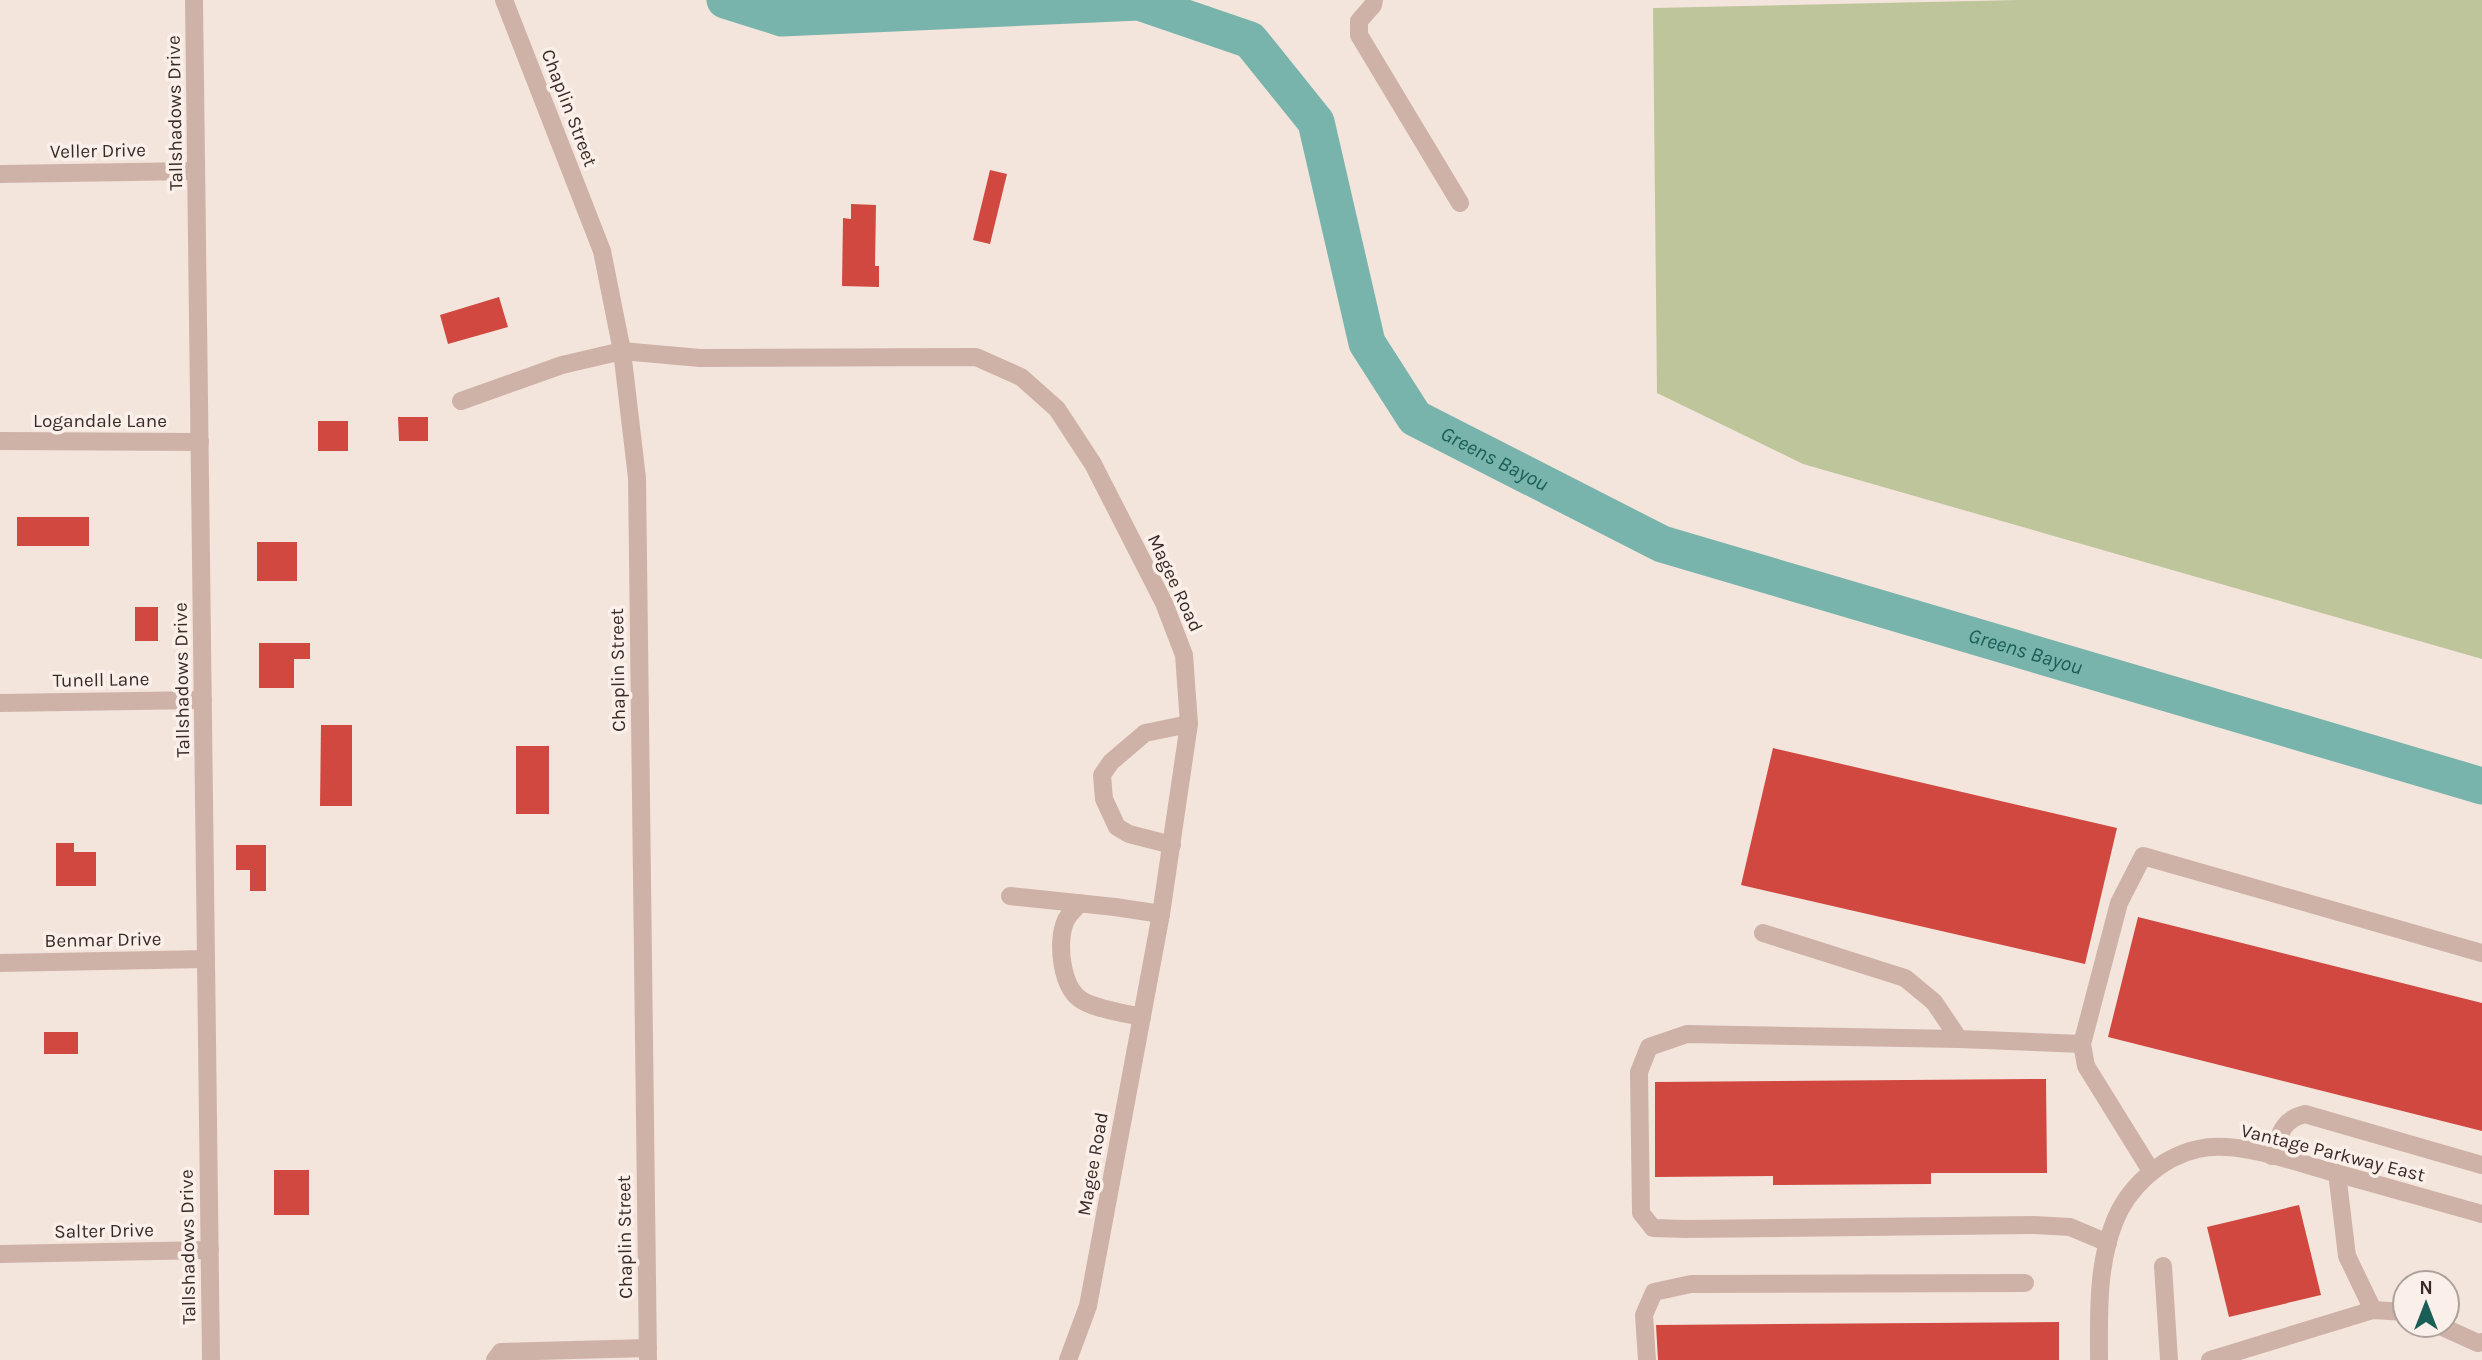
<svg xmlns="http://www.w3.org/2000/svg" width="2482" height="1360" font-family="Karla,sans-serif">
  <rect width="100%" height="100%" fill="#f4e5dc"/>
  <polygon fill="#bec59b" points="2019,0 2482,0 2482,659 1803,464 1657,393 1653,8"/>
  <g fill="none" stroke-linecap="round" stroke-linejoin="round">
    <path stroke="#79b4ac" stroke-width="37" id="s1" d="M 725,0 L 782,18 L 1139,2 L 1250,40 L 1316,122 L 1367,343 L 1415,418 L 1662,544 L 2482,786"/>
  </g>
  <g fill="#d0483f">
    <polygon points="990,170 1007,174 990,244 973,240"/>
    <polygon points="851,204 876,205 875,266 879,266 879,287 842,286 843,218 851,219"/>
    <polygon points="499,297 508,327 448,344 440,315"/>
    <polygon points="398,417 428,417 428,441 399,441"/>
    <rect x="318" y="421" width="30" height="30"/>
    <rect x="17" y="517" width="72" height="29"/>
    <rect x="257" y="542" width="40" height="39"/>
    <rect x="135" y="607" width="23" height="34"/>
    <polygon points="259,643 310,643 310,659 294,659 294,688 259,688"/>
    <polygon points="321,725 352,725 352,806 320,806"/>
    <rect x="516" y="746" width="33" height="68"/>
    <polygon points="1773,748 2117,828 2085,964 1741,885"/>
    <polygon points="56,843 74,843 74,852 96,852 96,886 56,886"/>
    <polygon points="236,845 266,845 266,891 250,891 250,870 236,870"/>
    <polygon points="2138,917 2482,1003 2482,1131 2108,1037"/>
    <rect x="44" y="1032" width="34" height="22"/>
    <polygon points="2046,1079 2047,1173 1931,1173 1931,1184 1773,1185 1773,1176 1655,1177 1655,1082"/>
    <rect x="274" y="1170" width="35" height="45"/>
    <polygon points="2299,1205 2321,1295 2229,1317 2207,1227"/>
    <polygon points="2059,1322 2059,1360 1658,1360 1656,1325"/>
  </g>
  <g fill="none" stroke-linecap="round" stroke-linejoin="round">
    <g stroke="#ceb2a7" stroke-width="18">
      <polyline points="194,0 211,1360"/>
      <polyline points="504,0 602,251 622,351 637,478 648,1360"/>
      <polyline points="1374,0 1373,5 1359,21 1359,35 1460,203"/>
      <polyline points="0,174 196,171"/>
      <polyline points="461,401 562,365 622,351 700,358 976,357 1021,377 1057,409 1093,464 1164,603 1184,655 1189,724 1161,914 1088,1306 1068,1360"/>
      <polyline points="0,441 200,442"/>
      <polyline points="0,703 203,700"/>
      <polyline points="1172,845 1129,834 1117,827 1104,799 1102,775 1111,762 1145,733 1189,724"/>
      <polyline points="1010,896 1115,907 1161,914"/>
      <path d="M 1080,903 C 1076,908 1069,914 1066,920 C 1056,941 1061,989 1083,1001 C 1100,1010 1123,1013 1142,1017"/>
      <polyline points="1763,933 1905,978 1934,1002 1959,1039"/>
      <polyline points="0,963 206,959"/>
      <polyline points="2082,1044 1959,1039 1687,1034 1649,1047 1639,1072 1641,1213 1653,1228 1685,1229 2034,1225 2070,1227 2108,1243"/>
      <path d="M 2272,1156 C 2280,1135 2281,1120 2305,1114 L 2482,1165"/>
      <polyline points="2151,1171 2086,1066 2082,1044 2119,903 2143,856 2482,953"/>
      <polyline points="2337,1173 2347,1256 2373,1310"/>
      <polyline points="0,1254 210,1250"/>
      <polyline points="2163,1266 2169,1360"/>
      <polyline points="2438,1325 2478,1343 2482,1342"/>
      <polyline points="495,1360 501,1352 648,1348"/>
      <polyline points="1647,1360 1644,1315 1654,1292 1691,1284 2025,1283"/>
      <path d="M 2099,1360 C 2099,1314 2097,1267 2114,1223 C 2127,1188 2161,1157 2198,1149 C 2236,1140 2292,1161 2328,1171 C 2380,1185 2431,1200 2482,1214"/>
      <polyline points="2210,1360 2373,1310 2405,1312"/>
    </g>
  </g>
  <g text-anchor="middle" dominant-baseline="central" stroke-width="7" stroke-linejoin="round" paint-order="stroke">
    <g font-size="19" fill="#392a28" stroke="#fbf0e9">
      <text transform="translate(569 108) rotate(69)">Chaplin Street</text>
      <text transform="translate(175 113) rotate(-91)">Tallshadows Drive</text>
      <text transform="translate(98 151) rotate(-1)">Veller Drive</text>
      <text x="100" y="421">Logandale Lane</text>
      <text transform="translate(1175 583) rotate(65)">Magee Road</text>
      <text transform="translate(618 670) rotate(-91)">Chaplin Street</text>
      <text transform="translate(101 680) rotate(-1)">Tunell Lane</text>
      <text transform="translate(182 680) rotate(-91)">Tallshadows Drive</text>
      <text transform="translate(103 940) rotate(-1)">Benmar Drive</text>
      <text transform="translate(2333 1153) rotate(14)">Vantage Parkway East</text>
      <text transform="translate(1093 1164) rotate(-80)">Magee Road</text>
      <text transform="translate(104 1231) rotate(-1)">Salter Drive</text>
      <text transform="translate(625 1237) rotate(-91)">Chaplin Street</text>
      <text transform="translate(188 1247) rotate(-91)">Tallshadows Drive</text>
    </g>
    <g font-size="21" font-style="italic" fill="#1a5f57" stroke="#fbf0e9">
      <text stroke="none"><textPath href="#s1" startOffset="1045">Greens Bayou</textPath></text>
      <text stroke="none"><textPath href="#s1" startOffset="1612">Greens Bayou</textPath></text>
    </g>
  </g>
  <g transform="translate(2426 1304)"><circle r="33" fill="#fbf0e9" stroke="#ada19c" stroke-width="2"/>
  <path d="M0-5L12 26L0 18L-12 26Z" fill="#1a5f57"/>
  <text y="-10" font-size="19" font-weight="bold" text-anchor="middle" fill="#392a28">N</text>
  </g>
</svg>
